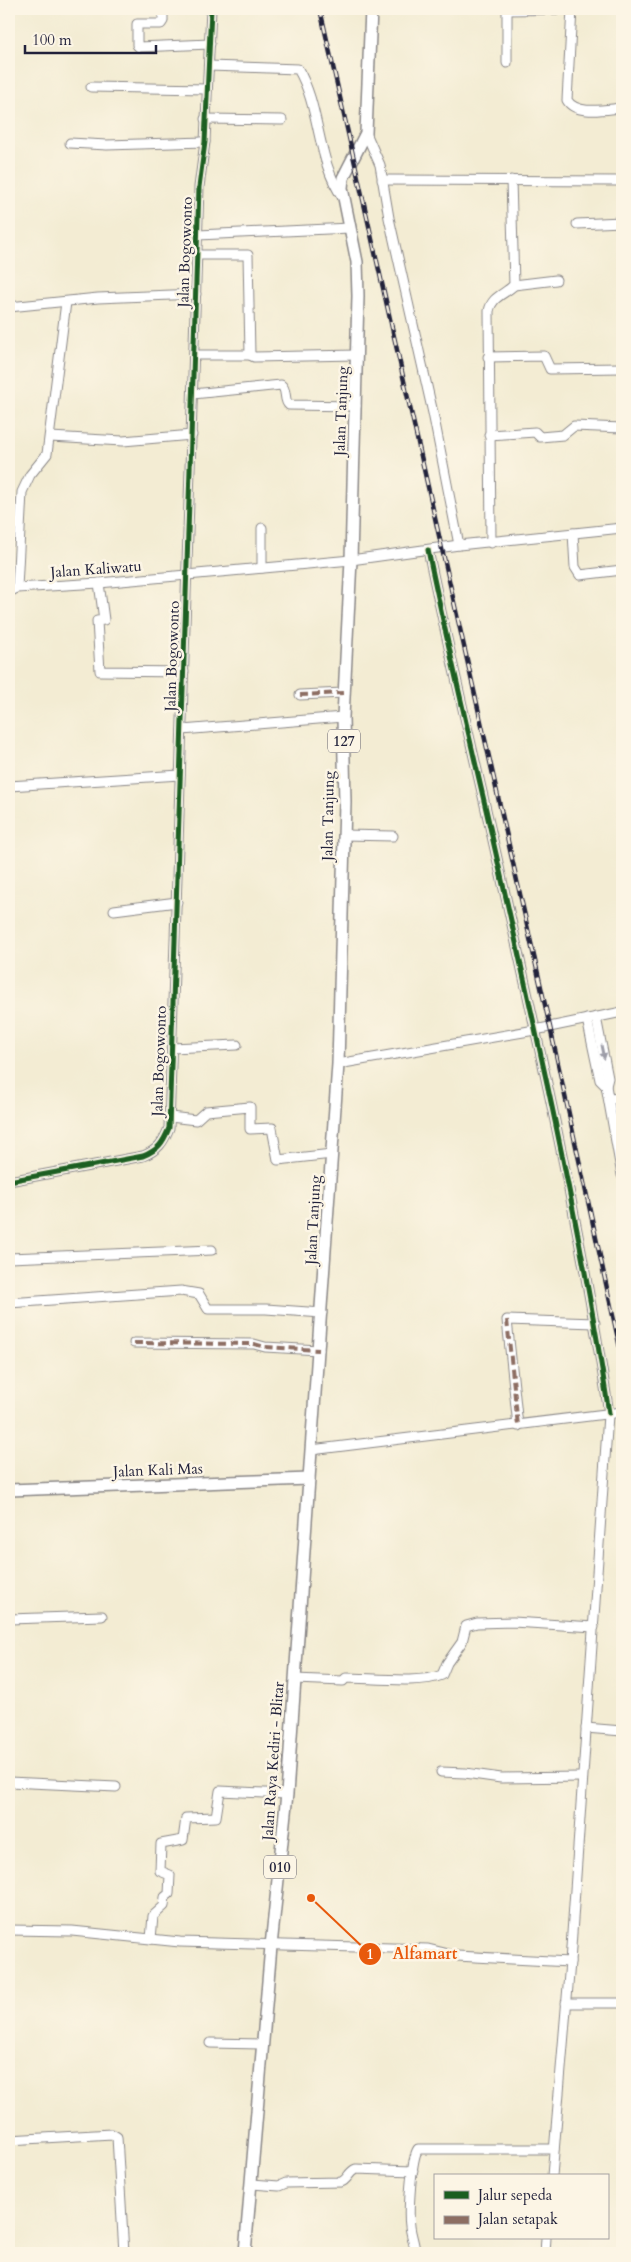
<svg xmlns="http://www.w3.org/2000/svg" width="631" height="2262" font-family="Cardo,serif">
  <rect width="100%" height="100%" fill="#fcf5e5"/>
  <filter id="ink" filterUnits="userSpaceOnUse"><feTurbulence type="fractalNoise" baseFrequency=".02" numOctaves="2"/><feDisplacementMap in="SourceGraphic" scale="10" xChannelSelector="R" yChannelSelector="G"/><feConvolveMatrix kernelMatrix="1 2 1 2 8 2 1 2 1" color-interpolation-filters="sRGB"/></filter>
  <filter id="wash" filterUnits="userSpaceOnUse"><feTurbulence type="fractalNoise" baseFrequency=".0096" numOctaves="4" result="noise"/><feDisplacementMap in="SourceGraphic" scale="20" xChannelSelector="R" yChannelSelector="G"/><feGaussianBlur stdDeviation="1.12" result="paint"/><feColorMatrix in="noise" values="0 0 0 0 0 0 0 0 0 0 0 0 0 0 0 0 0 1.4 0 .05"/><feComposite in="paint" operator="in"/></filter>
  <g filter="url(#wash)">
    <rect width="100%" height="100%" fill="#f3ecd3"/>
  </g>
  <g filter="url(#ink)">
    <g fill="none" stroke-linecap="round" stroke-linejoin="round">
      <g stroke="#8a8787" stroke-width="11">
        <g id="minor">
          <polyline points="163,9 163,21 161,24 137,24 137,45 139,47 210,44"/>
          <path d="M 572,9 L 567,100 C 576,116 607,109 622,108"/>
          <polyline points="507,10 575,9"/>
          <polyline points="507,63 507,9"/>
          <path d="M 209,66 L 298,69 C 321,108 316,160 343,198"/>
          <polyline points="91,87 207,89"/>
          <polyline points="205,119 282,120"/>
          <polyline points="366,133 380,165 389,218 433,413 459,545"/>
          <polyline points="70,143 107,145 205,142"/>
          <polyline points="382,180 622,181"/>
          <polyline points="577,224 622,222"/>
          <polyline points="198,235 350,228"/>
          <polyline points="198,255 248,255 250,355"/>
          <polyline points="514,285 556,280"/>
          <polyline points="9,307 98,298 196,294"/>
          <polyline points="194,355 250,355 254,357 357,355"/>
          <polyline points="488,357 544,356 550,369 622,368"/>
          <path d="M 193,394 L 281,385 C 288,390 283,400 289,405 L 356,406"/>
          <polyline points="489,435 535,432 540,437 563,435 574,426 622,428"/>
          <polyline points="50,437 123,441 192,435"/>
          <polyline points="573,533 575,567 580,575 622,570"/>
          <path d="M 491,543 L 489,311 C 492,296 504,295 514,285 L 511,180"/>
          <path d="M 428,550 C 446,638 467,726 487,814 C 532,1013 578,1212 609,1413"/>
          <polyline points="262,568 262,528"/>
          <polyline points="99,583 104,620 97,621 100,671 184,672"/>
          <polyline points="17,588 22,492 30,475 47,454 66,302"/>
          <polyline points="9,592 17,588 99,583 351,560 459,545 622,528"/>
          <polyline points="300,695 344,693"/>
          <polyline points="182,730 343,717"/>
          <polyline points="9,786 180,775"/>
          <polyline points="344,835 393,836"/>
          <polyline points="114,910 177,902"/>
          <polyline points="596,1017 608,1078 606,1086"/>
          <polyline points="587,1019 600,1080 606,1086 622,1175"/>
          <polyline points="172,1048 237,1045"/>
          <polyline points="338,1064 535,1030 622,1012"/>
          <polyline points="609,1099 622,1098"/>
          <polyline points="170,1117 196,1120 206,1111 250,1107 250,1129 272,1128 278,1160 332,1154"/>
          <path d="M 9,1181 L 143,1156 C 158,1150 163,1143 169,1128 L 199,187 L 205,142 L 211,9"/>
          <polyline points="9,1258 212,1250"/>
          <polyline points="9,1303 181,1291 199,1294 208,1309 266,1309 322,1313"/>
          <polyline points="134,1343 254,1344 265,1347 319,1350"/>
          <polyline points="518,1426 507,1320 595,1323"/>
          <polyline points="311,1450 622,1412"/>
          <polyline points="9,1619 102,1616"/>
          <path d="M 295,1679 L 343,1681 L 346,1678 C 371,1678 421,1684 442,1675 L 447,1663 L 462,1642 L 466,1626 L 477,1623 L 513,1622 L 594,1627"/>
          <polyline points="586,1728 622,1731"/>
          <polyline points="441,1772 465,1773 501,1778 582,1777"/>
          <polyline points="9,1782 116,1787"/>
          <polyline points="9,1930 72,1931 180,1942 428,1949 457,1956 570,1962"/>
          <polyline points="151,1939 153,1916 164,1906 165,1897 169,1894 170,1875 160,1871 161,1844 183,1840 186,1818 216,1817 220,1791 287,1794"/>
          <polyline points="566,2003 622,2003"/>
          <polyline points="210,2043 263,2044"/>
          <polyline points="9,2140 112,2134 117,2137 124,2253"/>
          <polyline points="552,2176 570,1962 608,1415"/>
          <path d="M 252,2184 L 279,2186 L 286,2183 L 341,2182 C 348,2180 348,2172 356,2169 L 413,2171"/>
          <path d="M 415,2253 C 415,2244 411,2236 410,2226 C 408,2213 411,2159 418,2149 L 554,2149"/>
          <polyline points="545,2253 546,2238"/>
        </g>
      </g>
      <g stroke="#8a8787" stroke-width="14">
        <g id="major">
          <polyline points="9,1490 309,1479"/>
          <polyline points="245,2253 271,1946 287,1794 338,1064 345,802 343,717 351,560 358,296 357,262 342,188 343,178 366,133 371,9"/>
        </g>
      </g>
      <use href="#minor" stroke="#fff" stroke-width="9"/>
      <use href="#major" stroke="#fff" stroke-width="11"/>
      <g stroke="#22223b" stroke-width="4.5">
        <polyline id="rail" points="320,9 550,1027 622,1357"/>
      </g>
      <use href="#rail" stroke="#fcf5e5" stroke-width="2.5" stroke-dasharray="8" stroke-linecap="butt"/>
      <g stroke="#8d6e63" stroke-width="4" stroke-dasharray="8 4" stroke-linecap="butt">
        <polyline points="300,695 344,693"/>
        <polyline points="507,1320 518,1426"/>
        <polyline points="134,1343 254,1344 265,1347 319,1350"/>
      </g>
      <g stroke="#fcf5e5" stroke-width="8">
        <g id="cycleway">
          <path d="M 428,550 C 446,638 467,726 487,814 C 532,1013 578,1212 609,1413"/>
          <path d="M 9,1181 L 143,1156 C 158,1150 163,1143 169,1128 L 199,187 L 205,142 L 211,9"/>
        </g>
      </g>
      <use href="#cycleway" stroke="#1b5e20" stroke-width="5"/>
    </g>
    <defs><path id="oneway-solid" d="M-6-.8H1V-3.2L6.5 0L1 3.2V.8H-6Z" transform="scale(1.25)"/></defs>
    <use fill="#9c9ca7" href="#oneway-solid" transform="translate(603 1052) rotate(78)"/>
  </g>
  <g text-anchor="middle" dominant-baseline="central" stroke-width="5" stroke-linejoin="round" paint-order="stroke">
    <g fill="#fcf5e5" stroke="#63616e" stroke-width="1">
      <rect x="328" y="729.5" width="32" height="23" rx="4"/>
      <rect x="264" y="1855.5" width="32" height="23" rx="4"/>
    </g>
    <g font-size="14" font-weight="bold" fill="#22223b">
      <text x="344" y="741">127</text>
      <text x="280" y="1867">010</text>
    </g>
    <g font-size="15" fill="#22223b" stroke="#fcf5e5">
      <text transform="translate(185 252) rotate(-88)">Jalan Bogowonto</text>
      <text transform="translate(341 411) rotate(-88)">Jalan Tanjung</text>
      <text transform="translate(96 569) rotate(-4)">Jalan Kaliwatu</text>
      <text transform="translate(172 656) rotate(-88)">Jalan Bogowonto</text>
      <text transform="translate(328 816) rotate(-89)">Jalan Tanjung</text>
      <text transform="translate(159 1061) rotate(-88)">Jalan Bogowonto</text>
      <text transform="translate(313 1220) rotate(-87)">Jalan Tanjung</text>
      <text transform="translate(158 1470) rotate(-2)">Jalan Kali Mas</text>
      <text transform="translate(273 1761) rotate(-86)">Jalan Raya Kediri - Blitar</text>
    </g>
  </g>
  <path fill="none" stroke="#e8590c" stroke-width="2" d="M311 1898L370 1954"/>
  <g fill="#e8590c" stroke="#fcf5e5" stroke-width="2">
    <circle cx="311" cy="1898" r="5"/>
    <circle cx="370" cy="1954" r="12"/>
  </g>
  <g font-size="15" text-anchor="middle" font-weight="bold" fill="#fff">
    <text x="370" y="1959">1</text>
  </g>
  <g font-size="16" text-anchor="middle" font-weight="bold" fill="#e8590c" stroke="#fcf5e5" stroke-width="5" stroke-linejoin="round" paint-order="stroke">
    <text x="425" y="1959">Alfamart</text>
  </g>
  <rect width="631" height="2262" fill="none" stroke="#fcf5e5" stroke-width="30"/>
  <rect x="434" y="2174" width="175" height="65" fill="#fcf5e5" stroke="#a5a1a1"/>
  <rect x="444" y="2191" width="25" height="8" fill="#1b5e20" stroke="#a5a1a1"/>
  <text x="478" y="2200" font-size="15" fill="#22223b">Jalur sepeda</text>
  <rect x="444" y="2216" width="25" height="8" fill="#8d6e63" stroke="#a5a1a1"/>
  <text x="478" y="2224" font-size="15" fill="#22223b">Jalan setapak</text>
  <path d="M25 45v8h131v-8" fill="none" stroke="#22223b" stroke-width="2.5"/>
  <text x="32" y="45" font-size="15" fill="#22223b" stroke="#fcf5e5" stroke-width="4" paint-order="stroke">100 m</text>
</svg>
